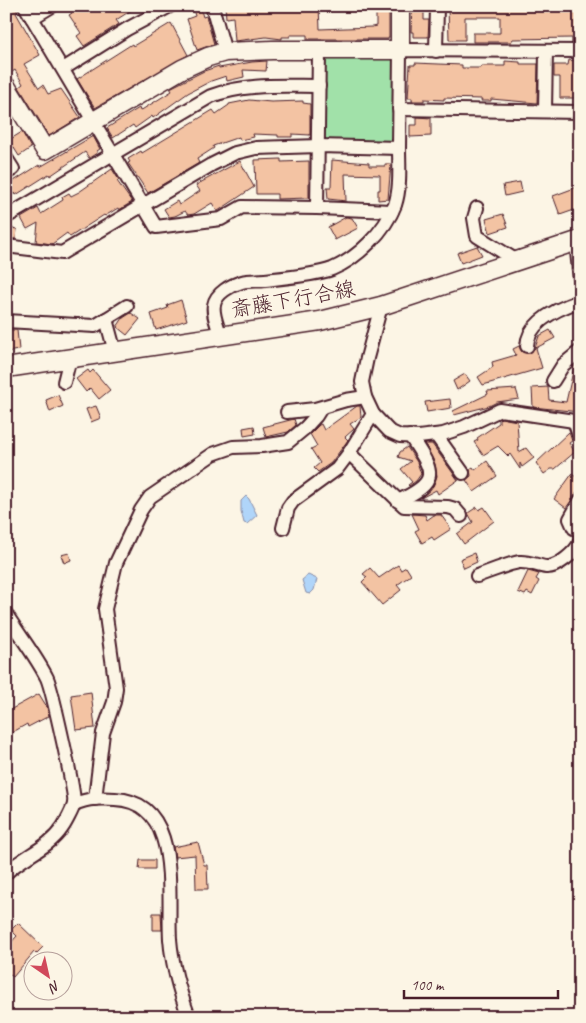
<svg xmlns="http://www.w3.org/2000/svg" width="586" height="1023" font-family="Caveat,'Klee One',sans-serif">
  <rect width="100%" height="100%" fill="#fcf5e5"/>
  <filter id="ink" filterUnits="userSpaceOnUse"><feTurbulence type="fractalNoise" baseFrequency=".02" numOctaves="2"/><feDisplacementMap in="SourceGraphic" scale="10" xChannelSelector="R" yChannelSelector="G"/><feConvolveMatrix kernelMatrix="1 2 1 2 8 2 1 2 1" color-interpolation-filters="sRGB"/></filter>
  <g filter="url(#ink)">
    <polygon fill="#a1e1a9" stroke="#76806a" points="326,56 394,57 393,143 323,143"/>
    <g fill="#b0d5f9" stroke="#878ca7">
      <polygon points="246,496 249,499 257,515 247,524 244,523 241,511 241,501"/>
      <polygon points="308,575 317,579 314,590 310,594 306,593 302,580"/>
    </g>
    <g fill="#f3c3a3" stroke="#4a1f2b">
      <polygon points="6,6 14,6 18,12 16,13 40,55 24,64 39,88 43,85 48,94 61,89 80,117 49,136 19,87 23,84 15,70 9,74 6,69"/>
      <polygon points="78,6 138,6 116,20 119,24 84,46 77,36 81,33 69,15 72,13 70,11"/>
      <polygon points="225,6 319,6 320,29 372,27 376,26 376,6 389,6 389,37 388,39 307,39 307,35 290,35 290,37 282,37 282,39 266,37 235,41 233,17 226,18"/>
      <polygon points="412,6 424,6 424,20 429,20 428,37 413,37 413,32 411,32"/>
      <polygon points="448,6 580,6 580,43 572,43 572,38 513,39 511,42 473,42 473,33 500,33 500,17 465,17 465,40 449,40"/>
      <polygon points="200,7 203,17 206,16 214,44 197,50 187,19 195,16 193,9"/>
      <polygon points="171,23 188,55 95,108 77,79 132,44 133,46"/>
      <polygon points="569,60 577,61 576,64 580,64 580,98 560,98 560,77 554,77 554,65 568,65"/>
      <polygon points="267,61 266,71 243,70 244,77 227,81 226,76 211,81 188,93 153,118 152,116 135,128 133,125 113,138 107,128 139,108 140,111 172,91 170,88 204,71 219,66 219,68 252,62"/>
      <polygon points="505,61 520,62 520,64 538,64 537,103 491,99 491,101 481,101 482,99 444,98 444,100 424,99 424,101 412,101 412,98 408,98 410,65 415,65 415,63 462,65 462,68 481,68 481,66 505,66"/>
      <polygon points="249,100 271,102 303,101 303,103 310,104 310,135 292,134 292,137 278,137 278,135 253,134 254,137 240,140 239,137 213,146 214,148 197,159 199,163 148,193 128,163 130,162 128,159 141,151 142,153 213,110 216,114 229,105 229,104"/>
      <polygon points="417,117 431,118 431,136 410,137 410,125 417,125"/>
      <polygon points="22,132 31,148 19,156 9,140"/>
      <polygon points="93,136 100,149 97,151 97,153 89,158 85,152 50,176 49,174 16,195 15,193 6,198 6,186 39,165 40,167"/>
      <polygon points="281,159 281,162 309,161 309,198 277,199 277,194 256,194 255,160"/>
      <polygon points="332,160 369,163 369,166 385,166 385,164 391,164 388,199 378,200 378,190 380,190 380,175 345,174 346,201 328,199 327,187 331,187"/>
      <polygon points="240,161 254,187 218,211 217,211 212,203 194,214 188,215 185,211 175,216 169,217 164,209 177,201 179,205 200,191 196,185"/>
      <polygon points="112,169 119,180 117,181 132,202 119,210 118,208 105,216 104,215 70,237 67,233 52,244 36,242 38,223 27,229 21,218 38,208 41,214 63,200 62,197 69,193 71,196 79,192"/>
      <polygon points="520,182 522,192 505,196 503,185"/>
      <polygon points="580,186 580,208 560,215 553,196"/>
      <polygon points="503,214 508,227 490,233 486,219"/>
      <polygon points="346,217 352,218 358,228 335,240 328,227"/>
      <polygon points="6,227 17,229 16,239 6,238"/>
      <polygon points="477,246 482,255 461,263 457,253"/>
      <polygon points="181,300 187,320 156,330 151,314 168,308 167,305"/>
      <polygon points="131,313 140,319 127,335 117,327 123,318"/>
      <polygon points="6,330 17,330 19,350 6,352"/>
      <polygon points="550,330 555,338 536,348 542,368 483,385 478,377 493,367 492,362 516,355 513,349 519,346 522,352 530,353 535,348 539,336"/>
      <polygon points="580,362 580,412 533,407 532,388 548,387 549,400 566,402 574,367"/>
      <polygon points="88,370 90,373 93,370 110,390 99,399 90,388 86,392 76,379"/>
      <polygon points="465,374 470,381 457,390 453,381"/>
      <polygon points="516,389 519,399 497,402 489,406 454,415 453,411 488,394 487,391"/>
      <polygon points="58,395 63,406 50,412 46,400"/>
      <polygon points="450,399 451,408 427,412 425,402"/>
      <polygon points="96,406 101,418 91,422 86,409"/>
      <polygon points="357,406 360,406 361,417 350,424 354,429 345,437 348,440 331,463 318,472 314,468 320,463 311,449 317,446 310,434 319,425 321,424 324,430"/>
      <polygon points="501,418 517,421 519,452 526,448 534,458 522,467 520,463 520,469 510,454 508,456 498,446 483,455 474,442 478,440 477,438 499,423 499,420"/>
      <polygon points="294,419 296,425 288,432 266,437 263,427"/>
      <polygon points="254,426 255,434 244,436 243,428"/>
      <polygon points="569,432 572,441 569,443 575,452 555,469 551,469 544,474 536,463"/>
      <polygon points="425,444 432,444 458,480 438,494 436,490 421,498 433,486 437,476 435,464"/>
      <polygon points="407,447 417,462 421,474 416,481 409,486 408,485 412,482 401,469 411,461 398,457 400,452"/>
      <polygon points="487,461 497,476 474,492 466,480 471,476 470,469 473,467 475,470"/>
      <polygon points="572,474 580,480 580,488 566,508 554,499"/>
      <polygon points="477,507 479,510 484,507 494,521 464,544 457,534 473,522 468,513"/>
      <polygon points="412,514 425,515 427,520 434,515 441,515 451,529 434,540 432,537 422,543 415,531 419,529"/>
      <polygon points="69,553 71,560 64,563 61,555"/>
      <polygon points="474,553 477,562 464,568 460,559"/>
      <polygon points="398,565 401,570 406,567 411,575 397,585 401,590 382,605 362,582 367,577 363,574 370,568 379,578"/>
      <polygon points="528,571 539,574 536,579 539,581 532,595 527,592 525,595 518,592"/>
      <polygon points="91,692 95,728 76,730 71,695"/>
      <polygon points="39,694 47,707 49,716 28,727 27,724 6,736 6,712"/>
      <polygon points="198,842 204,865 207,865 208,889 196,889 195,855 175,857 173,847"/>
      <polygon points="140,860 155,860 155,869 139,869"/>
      <polygon points="153,913 161,913 162,930 153,930"/>
      <polygon points="18,923 43,947 36,954 34,952 13,977 6,971 6,948 17,936 11,930"/>
    </g>
    <g fill="none" stroke-linecap="round" stroke-linejoin="round">
      <g stroke="#4a1f2b" stroke-width="16">
        <g id="street">
          <polyline points="25,6 156,227 221,219 242,207 317,208 319,51"/>
          <polyline points="212,6 225,52"/>
          <polyline points="32,18 52,6"/>
          <polyline points="436,51 437,6"/>
          <polyline points="63,69 127,29 170,6"/>
          <polyline points="399,109 580,112"/>
          <polyline points="545,111 546,51"/>
          <polyline points="6,158 13,169 6,173"/>
          <polyline points="317,208 392,211"/>
          <polyline points="477,208 474,218 477,236 517,261"/>
          <path d="M 6,217 L 211,96 C 246,83 282,86 319,86"/>
          <polyline points="576,242 580,280"/>
          <polyline points="6,246 62,253 211,165 235,153 256,148 319,146 399,148 400,50 580,51"/>
          <polyline points="381,306 367,358 362,382 365,397 373,414 389,431 400,436 419,437 443,434 464,427 500,410 574,421 580,420"/>
          <polyline points="106,319 115,352"/>
          <polyline points="6,321 95,326 127,306"/>
          <path d="M 220,335 C 218,326 212,314 214,305 C 216,293 231,285 242,282 C 249,280 258,281 265,280 C 283,278 316,275 332,269 C 358,258 385,231 395,205 C 401,187 399,166 399,148"/>
          <path d="M 527,346 C 528,321 559,308 580,301"/>
          <polyline points="553,381 563,365 580,351"/>
          <polyline points="64,382 70,358"/>
          <polyline points="287,412 315,409 346,400 365,397"/>
          <polyline points="373,414 349,453 404,506 448,507 455,509 461,516"/>
          <polyline points="574,421 580,438"/>
          <polyline points="436,435 463,473"/>
          <path d="M 398,501 C 442,481 433,471 410,436"/>
          <polyline points="580,501 570,519 574,528 580,531"/>
          <polyline points="283,528 288,508 293,501 337,469 349,453"/>
          <path d="M 477,576 C 491,571 505,565 519,562 C 529,561 537,566 546,567 C 557,568 576,552 580,542"/>
          <path d="M 6,614 C 19,635 36,656 47,678 C 52,689 76,796 74,804 C 73,809 65,824 62,828 C 48,849 23,856 6,873"/>
          <polyline points="95,799 103,733 114,702 116,688 105,609 116,563 141,510 150,497 213,454 233,447 262,446 288,442 305,428 316,416 321,408"/>
          <path d="M 74,804 C 90,798 99,798 115,799 C 182,802 167,893 170,939 C 172,964 180,993 189,1017"/>
        </g>
      </g>
      <g stroke="#4a1f2b" stroke-width="21">
        <g id="secondary">
          <polyline points="6,86 45,150 182,69 208,57 225,52 272,50 400,50 400,6"/>
          <polyline points="6,368 320,321 381,306 580,240"/>
        </g>
      </g>
      <use href="#street" stroke="#fcf5e5" stroke-width="12"/>
      <use href="#secondary" stroke="#fcf5e5" stroke-width="18"/>
    </g>
  </g>
  <g text-anchor="middle" dominant-baseline="central" stroke-width="5" stroke-linejoin="round" paint-order="stroke">
    <g font-size="21" fill="#4a1f2b" stroke="#fcf5e5">
      <text transform="translate(293 299) rotate(-10)">斎藤下行合線</text>
    </g>
  </g>
  <rect width="586" height="1023" fill="none" stroke="#fcf5e5" stroke-width="25"/>
  <rect x="12" y="12" width="561" height="998" fill="none" stroke="#4a1f2b" stroke-width="2" filter="url(#ink)"/>
  <g transform="translate(48 976) rotate(146)"><circle r="24" fill="#fcf5e5" stroke="#b59f9b"/>
  <path d="M0-4L9 19L0 12L-9 19Z" fill="#d1495b"/>
  <text y="-8" font-size="14" font-weight="bold" text-anchor="middle" fill="#4a1f2b">N</text>
  </g>
  <path d="M404 990v8h154v-8" fill="none" stroke="#4a1f2b" stroke-width="2.5"/>
  <text x="411" y="990" font-size="15" fill="#4a1f2b" stroke="#fcf5e5" stroke-width="4" paint-order="stroke">100 m</text>
</svg>
